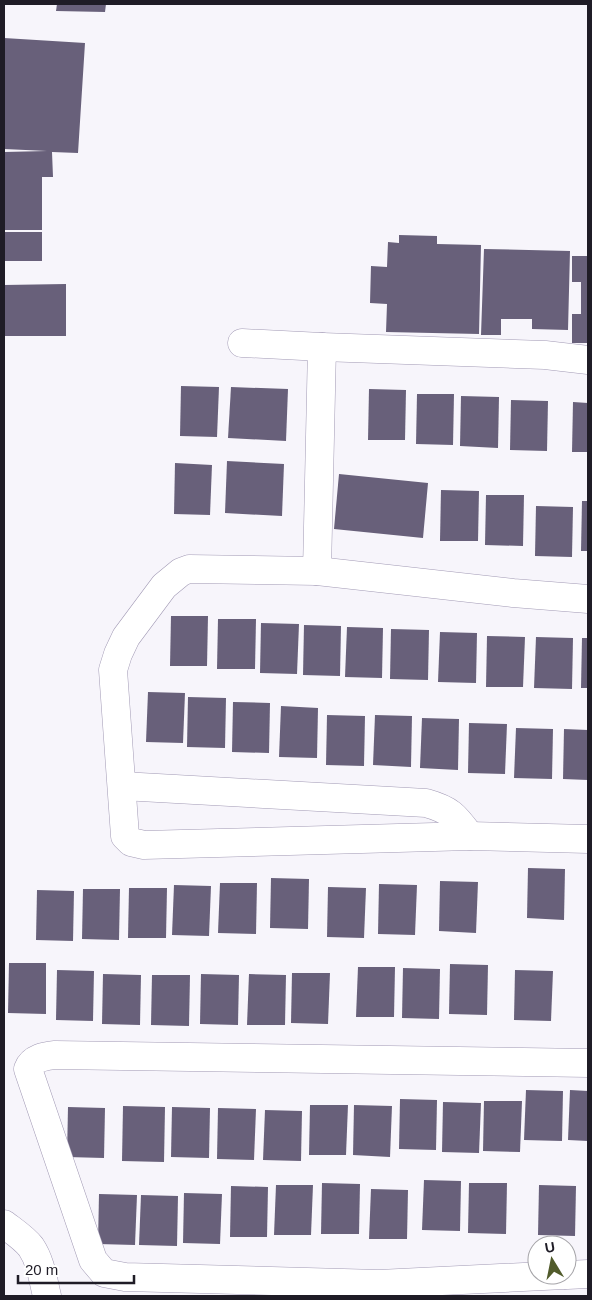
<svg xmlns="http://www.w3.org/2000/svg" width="592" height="1300" font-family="Helvetica,sans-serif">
  <rect width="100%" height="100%" fill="#f7f5fb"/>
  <g fill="#68607a">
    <polygon points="57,4 106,4 105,12 56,11"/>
    <polygon points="4,38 85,43 78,153 52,152 53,177 42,177 42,230 4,230 4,152 47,151 4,149"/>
    <rect x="4" y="232" width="38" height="29"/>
    <polygon points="399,235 437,236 437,244 481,245 479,334 386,332 387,304 370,303 371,266 387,267 388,242 399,243"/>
    <polygon points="484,249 570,251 568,330 532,329 532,319 501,319 501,335 481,335"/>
    <polygon points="572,256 588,256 588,343 572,343 572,314 581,314 581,282 572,282"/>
    <polygon points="66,284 66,336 4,336 4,285"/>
    <polygon points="181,386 219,387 217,437 180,436"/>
    <polygon points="231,387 288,389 286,441 228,438"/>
    <polygon points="369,389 406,390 405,440 368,440"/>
    <polygon points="417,394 454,394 453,445 416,444"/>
    <polygon points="461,396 499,397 498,448 460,446"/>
    <polygon points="511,400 548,401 547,451 510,450"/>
    <polygon points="573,402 588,403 588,452 572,452"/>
    <polygon points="227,461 284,464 282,516 225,513"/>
    <polygon points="175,463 212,465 210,515 174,514"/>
    <polygon points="339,474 428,483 423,538 334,529"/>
    <polygon points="441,490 479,491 478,541 440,541"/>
    <polygon points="486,495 524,495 523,546 485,545"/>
    <polygon points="582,501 588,501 588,551 581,551"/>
    <polygon points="536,506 573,507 572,557 535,556"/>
    <polygon points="171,616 208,616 207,666 170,666"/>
    <polygon points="218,619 256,619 255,669 217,669"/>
    <polygon points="261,623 299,624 297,674 260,673"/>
    <polygon points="304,625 341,626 340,676 303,675"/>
    <polygon points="347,627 383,628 382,678 345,677"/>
    <polygon points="391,629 429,630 428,680 390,679"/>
    <polygon points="440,632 477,633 476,683 438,682"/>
    <polygon points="487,636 525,637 523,687 486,687"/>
    <polygon points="536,637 573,638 572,689 534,688"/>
    <polygon points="582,638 588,638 588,688 581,688"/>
    <polygon points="148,692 185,693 183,743 146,742"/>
    <polygon points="188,697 226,698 225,748 187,747"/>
    <polygon points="233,702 270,703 269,753 232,752"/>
    <polygon points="281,706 318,708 317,758 279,757"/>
    <polygon points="327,715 365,716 364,766 326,765"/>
    <polygon points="375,715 412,716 411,767 373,765"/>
    <polygon points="422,718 459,719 458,770 420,768"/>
    <polygon points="469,723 507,724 505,774 468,773"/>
    <polygon points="516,728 553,729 552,779 514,778"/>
    <polygon points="564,729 588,730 588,780 563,779"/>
    <polygon points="528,868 565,869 564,920 527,918"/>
    <polygon points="271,878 309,879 308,929 270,928"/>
    <polygon points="440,881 478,882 476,933 439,931"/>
    <polygon points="220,883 257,883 256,934 218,933"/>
    <polygon points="379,884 417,885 415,935 378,934"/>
    <polygon points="174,885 211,886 209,936 172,935"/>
    <polygon points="328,887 366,888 364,938 327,937"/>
    <polygon points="129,888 167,888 166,938 128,938"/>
    <polygon points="83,889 120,889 119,940 82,939"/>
    <polygon points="37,890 74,891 73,941 36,940"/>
    <polygon points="9,963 46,963 46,1014 8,1013"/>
    <polygon points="450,964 488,965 487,1015 449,1014"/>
    <polygon points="358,967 395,967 394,1017 356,1017"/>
    <polygon points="403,968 440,969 439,1019 402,1018"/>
    <polygon points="57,970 94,971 93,1021 56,1020"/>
    <polygon points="515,970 553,971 551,1021 514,1020"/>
    <polygon points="292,973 330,973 328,1024 291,1023"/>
    <polygon points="103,974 141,975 140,1025 102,1024"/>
    <polygon points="201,974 239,975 238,1025 200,1024"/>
    <polygon points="249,974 286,975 285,1025 247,1025"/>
    <polygon points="152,975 190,975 189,1026 151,1025"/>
    <polygon points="526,1090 563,1091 562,1141 524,1140"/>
    <polygon points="570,1090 588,1091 588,1141 568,1140"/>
    <polygon points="400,1099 437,1100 436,1150 399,1149"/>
    <polygon points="484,1101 522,1101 520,1152 483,1151"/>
    <polygon points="443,1102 481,1103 479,1153 442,1152"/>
    <polygon points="310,1105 348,1105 346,1155 309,1155"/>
    <polygon points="354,1105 392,1106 390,1157 353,1155"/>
    <polygon points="123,1106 165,1107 164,1162 122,1161"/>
    <polygon points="68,1107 105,1108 104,1158 67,1157"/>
    <polygon points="172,1107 210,1108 209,1158 171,1157"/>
    <polygon points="218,1108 256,1109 254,1160 217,1159"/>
    <polygon points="265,1110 302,1111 301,1161 263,1160"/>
    <polygon points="424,1180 461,1181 460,1231 422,1230"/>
    <polygon points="322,1183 360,1184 359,1234 321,1234"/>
    <polygon points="469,1183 507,1183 506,1234 468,1233"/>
    <polygon points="276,1185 313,1185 311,1235 274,1235"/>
    <polygon points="539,1185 576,1186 575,1236 538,1235"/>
    <polygon points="231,1186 268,1187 267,1237 230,1237"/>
    <polygon points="371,1189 408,1190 407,1239 369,1239"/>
    <polygon points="184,1193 222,1194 220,1244 183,1243"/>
    <polygon points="99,1194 137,1195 135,1245 98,1244"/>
    <polygon points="141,1195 178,1196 177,1246 139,1245"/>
  </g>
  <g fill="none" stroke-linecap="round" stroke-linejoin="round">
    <g stroke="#a29ab5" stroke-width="29">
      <g id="minor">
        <polyline points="242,343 322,347 545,355 588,360"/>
        <polyline points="317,571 322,347"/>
        <polyline points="588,599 513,593 317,571 189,569 181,572 164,586 126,637 118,654 113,670 125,836 131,842 144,845 470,836 588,839"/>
        <path d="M 122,786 L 426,803 C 451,810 455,816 470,836"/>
        <path d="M 4,1224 C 13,1231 24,1238 31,1247 C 41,1262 43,1280 47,1296"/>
        <path d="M 564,1275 L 379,1284 L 125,1277 L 104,1273 L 93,1260 L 28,1069 C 32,1058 45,1056 55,1055 L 588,1063"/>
        <polyline points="567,1275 588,1274"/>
      </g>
    </g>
    <use href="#minor" stroke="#fff" stroke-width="28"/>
  </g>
  <rect width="592" height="1300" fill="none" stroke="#1f1c26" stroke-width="10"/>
  <g transform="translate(552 1260) rotate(350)"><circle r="24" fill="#ffffff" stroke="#a5a4a8"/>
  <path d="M0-4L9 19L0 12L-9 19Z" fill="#515b2b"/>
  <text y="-8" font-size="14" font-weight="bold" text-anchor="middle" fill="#1f1c26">U</text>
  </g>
  <path d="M18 1275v8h116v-8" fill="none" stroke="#1f1c26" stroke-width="2.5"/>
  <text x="25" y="1275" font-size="15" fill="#1f1c26" stroke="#ffffff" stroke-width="4" paint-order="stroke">20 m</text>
</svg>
